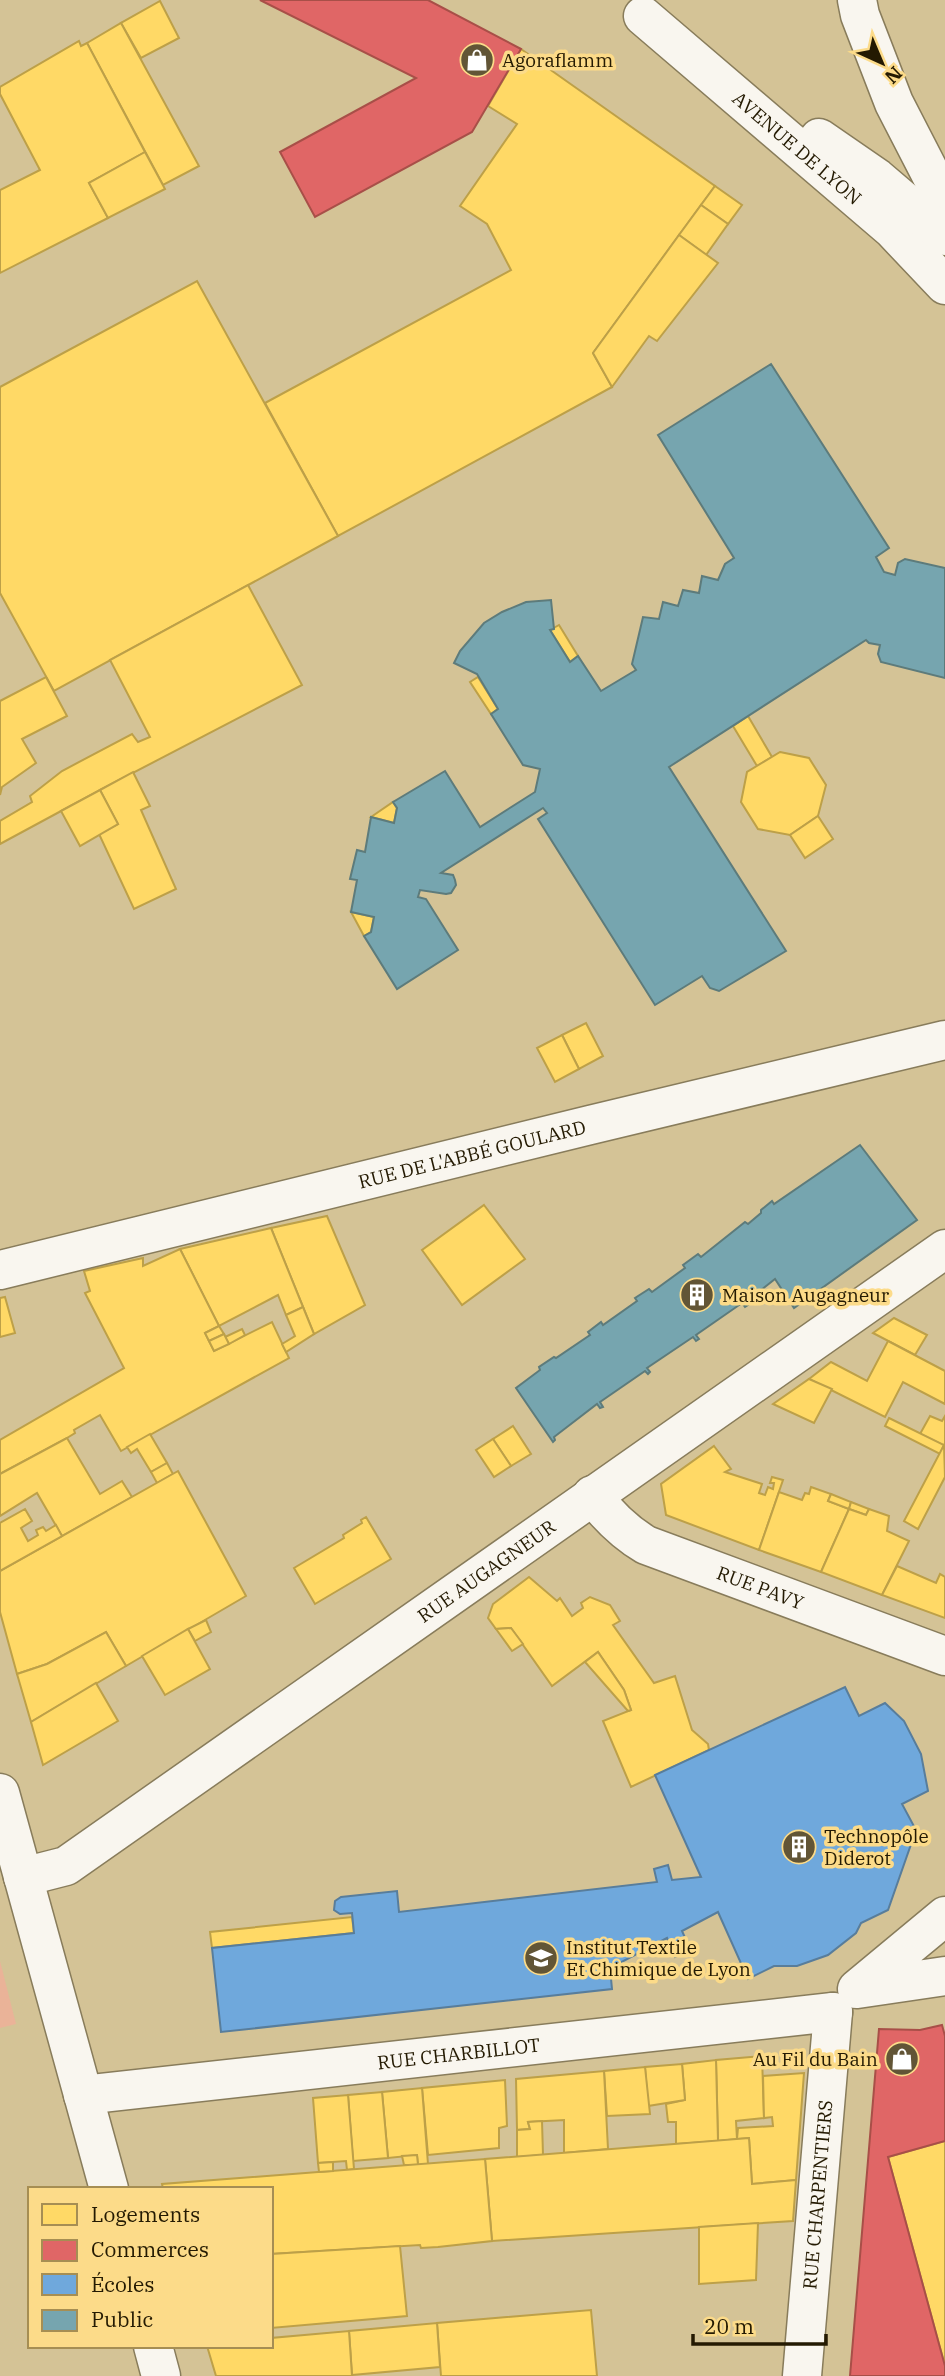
<svg xmlns="http://www.w3.org/2000/svg" width="945" height="2376" font-family="'IBM Plex Serif',serif">
  <rect width="100%" height="100%" fill="#d4c396"/>
  <polygon fill="#eab398" points="0,1961 16,2024 0,2028"/>
  <g fill="#ffd966" stroke="#bda048" stroke-width="2">
    <polygon points="160,1 179,38 141,58 121,23"/>
    <polygon points="121,23 199,166 163,185 87,43"/>
    <polygon points="79,41 81,46 87,43 145,152 89,183 108,218 0,273 0,190 40,170 0,94 0,87"/>
    <polygon points="521,49 715,186 593,353 612,387 338,536 265,403 511,270 487,224 460,206 517,124 488,106"/>
    <polygon points="145,152 165,189 108,218 89,183"/>
    <polygon points="715,186 742,205 728,224 701,205"/>
    <polygon points="701,205 728,224 706,255 679,235"/>
    <polygon points="679,235 718,263 657,341 649,336 612,387 593,353"/>
    <polygon points="197,281 338,536 54,691 0,593 0,387"/>
    <polygon points="248,585 302,685 100,790 0,844 0,821 32,802 30,796 62,771 132,734 138,742 150,737 110,660"/>
    <polygon points="559,625 578,656 570,662 550,630"/>
    <polygon points="46,677 67,716 22,739 36,763 2,787 0,795 0,701"/>
    <polygon points="478,677 498,709 491,714 470,682"/>
    <polygon points="748,716 772,757 757,766 733,726"/>
    <polygon points="780,752 809,758 826,785 818,816 790,835 758,829 741,802 747,772"/>
    <polygon points="133,772 150,806 141,810 176,889 134,909 99,834 118,824 100,790"/>
    <polygon points="100,790 118,824 80,846 61,811"/>
    <polygon points="393,802 397,808 394,823 371,817"/>
    <polygon points="818,816 833,839 805,858 790,835"/>
    <polygon points="351,912 374,917 371,932 364,936"/>
    <polygon points="586,1023 603,1056 579,1069 562,1035"/>
    <polygon points="562,1035 579,1069 555,1082 537,1048"/>
    <polygon points="484,1205 525,1259 462,1305 422,1250"/>
    <polygon points="327,1216 365,1305 314,1334 271,1228"/>
    <polygon points="271,1228 303,1307 286,1315 278,1295 219,1326 180,1249"/>
    <polygon points="180,1249 219,1326 205,1333 214,1351 272,1322 289,1358 121,1451 100,1415 74,1430 75,1433 67,1438 0,1474 0,1440 124,1368 85,1293 90,1291 84,1271 143,1258 143,1266"/>
    <polygon points="5,1297 15,1333 0,1337 0,1298"/>
    <polygon points="303,1307 314,1334 286,1352 282,1344 295,1336 286,1315"/>
    <polygon points="894,1318 927,1335 915,1355 873,1333"/>
    <polygon points="219,1326 224,1334 209,1341 205,1333"/>
    <polygon points="242,1329 245,1335 229,1344 225,1337"/>
    <polygon points="224,1334 229,1344 214,1351 209,1341"/>
    <polygon points="888,1341 945,1371 945,1404 903,1382 885,1417 809,1379 831,1362 867,1381"/>
    <polygon points="809,1379 832,1389 814,1423 773,1404"/>
    <polygon points="930,1416 942,1421 945,1416 945,1446 920,1434"/>
    <polygon points="889,1418 944,1445 940,1454 885,1426"/>
    <polygon points="513,1426 531,1454 511,1466 493,1439"/>
    <polygon points="150,1434 167,1463 151,1472 137,1449 131,1453 127,1447"/>
    <polygon points="67,1438 100,1494 122,1481 132,1497 62,1536 37,1493 0,1516 0,1474"/>
    <polygon points="493,1439 511,1466 494,1477 476,1450"/>
    <polygon points="944,1445 945,1477 918,1529 904,1521"/>
    <polygon points="714,1446 731,1469 725,1472 762,1484 759,1493 765,1495 768,1487 773,1489 774,1483 770,1483 772,1477 783,1480 759,1550 666,1515 661,1484"/>
    <polygon points="167,1463 173,1474 157,1483 151,1472"/>
    <polygon points="178,1471 246,1596 126,1666 106,1632 47,1664 17,1674 0,1612 0,1571"/>
    <polygon points="811,1487 831,1494 828,1501 849,1509 821,1572 759,1550 779,1492 802,1500 805,1493 809,1494"/>
    <polygon points="831,1494 851,1502 849,1509 828,1501"/>
    <polygon points="851,1502 869,1509 866,1515 849,1509"/>
    <polygon points="25,1509 32,1521 21,1528 28,1541 38,1535 36,1530 43,1527 46,1531 56,1525 62,1536 0,1571 0,1523"/>
    <polygon points="849,1509 866,1515 869,1509 889,1516 887,1531 909,1541 882,1595 821,1572"/>
    <polygon points="366,1517 391,1559 315,1604 294,1568 344,1538 343,1535 362,1523 361,1520"/>
    <polygon points="897,1566 936,1583 940,1574 945,1577 945,1618 882,1595"/>
    <polygon points="529,1577 557,1601 560,1598 572,1616 583,1608 581,1603 590,1597 610,1605 620,1621 613,1625 654,1683 675,1676 692,1730 708,1744 709,1750 631,1787 603,1721 631,1710 624,1690 598,1652 552,1686 511,1628 496,1629 488,1618 493,1604"/>
    <polygon points="206,1620 211,1632 195,1641 188,1629"/>
    <polygon points="511,1628 523,1644 512,1651 496,1629"/>
    <polygon points="188,1629 210,1669 165,1695 142,1656"/>
    <polygon points="106,1632 126,1666 31,1722 17,1674 47,1664"/>
    <polygon points="598,1652 624,1690 631,1710 628,1711 585,1662"/>
    <polygon points="96,1683 118,1721 43,1765 31,1722"/>
    <polygon points="352,1917 354,1933 212,1948 210,1932"/>
    <polygon points="762,2056 764,2118 736,2121 737,2139 718,2141 716,2060"/>
    <polygon points="716,2060 718,2141 676,2144 676,2122 668,2122 666,2104 685,2100 682,2064"/>
    <polygon points="682,2064 685,2100 648,2106 645,2067"/>
    <polygon points="645,2067 650,2114 607,2116 604,2071"/>
    <polygon points="604,2071 608,2149 564,2153 564,2120 528,2122 530,2129 517,2130 516,2079"/>
    <polygon points="804,2073 796,2180 752,2184 749,2138 737,2139 738,2128 773,2126 772,2117 764,2118 763,2076"/>
    <polygon points="505,2080 507,2126 499,2128 499,2148 428,2155 422,2088"/>
    <polygon points="422,2088 428,2164 418,2165 417,2155 388,2158 382,2092"/>
    <polygon points="382,2092 388,2158 353,2161 348,2095"/>
    <polygon points="348,2095 354,2169 347,2170 346,2161 318,2163 313,2098"/>
    <polygon points="542,2121 543,2155 517,2157 517,2130 530,2129 528,2122"/>
    <polygon points="749,2138 752,2184 796,2180 793,2221 492,2241 485,2159"/>
    <polygon points="945,2141 945,2366 888,2157"/>
    <polygon points="417,2155 418,2165 404,2165 402,2156"/>
    <polygon points="485,2159 492,2241 438,2247 421,2248 420,2245 271,2254 271,2189 163,2189 162,2184"/>
    <polygon points="333,2162 333,2171 319,2172 318,2163"/>
    <polygon points="758,2223 756,2280 699,2284 699,2227"/>
    <polygon points="400,2246 407,2316 271,2328 271,2254"/>
    <polygon points="591,2310 597,2376 441,2376 437,2323"/>
    <polygon points="437,2323 440,2367 352,2375 349,2331"/>
    <polygon points="349,2331 352,2376 216,2376 207,2346 271,2346 271,2338"/>
  </g>
  <g fill="#e06666" stroke="#a84f48" stroke-width="2">
    <polygon points="260,0 428,0 521,49 472,132 315,217 280,152 416,78"/>
    <polygon points="942,2025 945,2036 945,2141 888,2157 945,2366 945,2376 850,2376 879,2029 920,2030"/>
  </g>
  <polygon fill="#6fa8dc" stroke="#587d9b" stroke-width="2" points="845,1687 859,1716 885,1703 904,1721 921,1754 928,1791 902,1804 916,1830 888,1910 861,1923 856,1933 828,1955 797,1966 774,1966 748,1979 718,1912 682,1931 691,1951 675,1957 667,1938 610,1968 612,1989 221,2032 212,1948 354,1933 352,1913 340,1914 334,1910 335,1901 341,1897 397,1891 399,1912 657,1882 654,1869 668,1865 672,1880 701,1877 655,1775"/>
  <g fill="#76a5af" stroke="#5d7b7b" stroke-width="2">
    <polygon points="771,364 889,548 876,557 884,572 895,575 898,563 905,559 945,568 945,678 881,662 878,654 880,645 869,643 866,640 669,767 786,951 719,991 710,988 702,976 655,1005 538,819 547,813 543,808 441,873 453,875 455,880 456,885 451,893 446,894 420,890 418,897 426,899 458,950 397,989 364,936 371,932 374,917 351,912 357,880 350,879 357,850 365,852 371,817 394,823 397,808 393,802 445,771 480,827 535,792 540,769 523,765 491,714 498,709 477,674 454,663 460,651 484,623 502,612 526,602 551,600 554,629 550,630 570,662 578,656 601,691 636,670 632,664 643,617 659,619 663,602 678,606 683,590 699,593 702,576 718,580 725,564 734,558 658,435"/>
    <polygon points="860,1145 917,1220 794,1308 775,1279 746,1302 748,1305 745,1307 742,1303 696,1335 699,1339 696,1341 693,1337 647,1368 650,1372 648,1374 645,1371 600,1402 603,1407 600,1408 597,1404 554,1437 555,1440 553,1442 516,1388 540,1370 539,1367 554,1357 556,1358 590,1335 588,1332 601,1322 603,1325 637,1301 635,1298 649,1289 652,1292 685,1268 683,1265 698,1254 701,1257 745,1222 748,1224 761,1213 761,1210 772,1201 774,1204"/>
  </g>
  <g fill="none" stroke-linecap="round" stroke-linejoin="round">
    <g stroke="#887c5b" stroke-width="41">
      <g id="street">
        <polyline points="857,0 860,15 894,103 945,202"/>
        <path id="s1" d="M 0,1270 L 590,1125 L 945,1040"/>
        <path id="s2" d="M 592,1495 C 608,1516 624,1532 646,1545 L 945,1656"/>
        <path id="s3" d="M 23,1877 L 66,1866 L 945,1249"/>
        <polyline points="945,1916 857,1989 945,1976"/>
        <path id="s4" d="M 83,2095 L 833,2012"/>
        <path id="s5" d="M 802,2376 L 833,2012"/>
      </g>
    </g>
    <g stroke="#887c5b" stroke-width="41">
      <g id="secondary">
        <path id="s6" d="M 643,16 L 892,229 L 945,285"/>
        <polyline points="819,138 877,178 945,236"/>
      </g>
    </g>
    <g stroke="#887c5b" stroke-width="41">
      <g id="primary">
        <polyline points="0,1793 109,2189"/>
        <polyline points="153,2346 161,2376"/>
      </g>
    </g>
    <use href="#street" stroke="#f9f6ef" stroke-width="38"/>
    <use href="#secondary" stroke="#f9f6ef" stroke-width="38"/>
    <use href="#primary" stroke="#f9f6ef" stroke-width="38"/>
  </g>
  <defs>
    <g id="shop-disc" transform="scale(1.75)"><circle r="9.5" fill="#625536" stroke="#fcdb89"/><path d="M-5-2.5h2.3a2.7 3.5 0 0 1 5.4 0H5L5.5 6h-11ZM-1.5-2.5h3a1.5 2.3 0 0 0-3 0Z" fill="#fff"/></g>
    <g id="building-disc" transform="scale(1.75)"><circle r="9.5" fill="#625536" stroke="#fcdb89"/><path d="M-4-6H4V6H1V3H-1V6H-4ZM-2.5-4.3h1.7v1.8h-1.7ZM.8-4.3h1.7v1.8H.8ZM-2.5-1h1.7V.8h-1.7ZM.8-1h1.7V.8H.8Z" fill="#fff"/></g>
    <g id="university-disc" transform="scale(1.75)"><circle r="9.5" fill="#625536" stroke="#fcdb89"/><path d="M0-5L7-2L0 1L-7-2ZM-4 1L0 2.5L4 1V4Q0 6-4 4Z" fill="#fff"/></g>
  </defs>
  <g fill-rule="evenodd">
    <use href="#shop-disc" x="477" y="60"/>
    <use href="#building-disc" x="697" y="1295"/>
    <use href="#building-disc" x="799" y="1847"/>
    <use href="#university-disc" x="541" y="1958"/>
    <use href="#shop-disc" x="902" y="2059"/>
  </g>
  <g text-anchor="middle" dominant-baseline="central" stroke-width="7" stroke-linejoin="round" paint-order="stroke">
    <g font-size="19" fill="#241a02" stroke="#fcdb89" text-anchor="start">
      <text x="502" y="60">Agoraflamm</text>
      <text x="722" y="1295">Maison Augagneur</text>
      <text x="824" y="1836">Technopôle<tspan x="824" dy="22">Diderot</tspan></text>
      <text x="566" y="1947">Institut Textile<tspan x="566" dy="22">Et Chimique de Lyon</tspan></text>
      <text x="878" y="2059" text-anchor="end">Au Fil du Bain</text>
    </g>
    <g font-size="19" fill="#241a02" stroke="#fcdb89">
      <text stroke="none"><textPath href="#s6" startOffset="203">AVENUE DE LYON</textPath></text>
      <text stroke="none"><textPath href="#s1" startOffset="486">RUE DE L'ABBÉ GOULARD</textPath></text>
      <text stroke="none"><textPath href="#s3" startOffset="558">RUE AUGAGNEUR</textPath></text>
      <text stroke="none"><textPath href="#s2" startOffset="196">RUE PAVY</textPath></text>
      <text stroke="none"><textPath href="#s4" startOffset="378">RUE CHARBILLOT</textPath></text>
      <text stroke="none"><textPath href="#s5" startOffset="182">RUE CHARPENTIERS</textPath></text>
    </g>
  </g>
  <rect x="28" y="2187" width="245" height="161" fill="#fcdb89" stroke="#a68e53" stroke-width="2"/>
  <rect x="42" y="2204" width="35" height="21" fill="#ffd966" stroke="#a68e53" stroke-width="2"/>
  <text x="91" y="2222" font-size="21" fill="#241a02">Logements</text>
  <rect x="42" y="2240" width="35" height="21" fill="#e06666" stroke="#a68e53" stroke-width="2"/>
  <text x="91" y="2257" font-size="21" fill="#241a02">Commerces</text>
  <rect x="42" y="2274" width="35" height="21" fill="#6fa8dc" stroke="#a68e53" stroke-width="2"/>
  <text x="91" y="2292" font-size="21" fill="#241a02">Écoles</text>
  <rect x="42" y="2310" width="35" height="21" fill="#76a5af" stroke="#a68e53" stroke-width="2"/>
  <text x="91" y="2327" font-size="21" fill="#241a02">Public</text>
  <g transform="translate(882 63) rotate(136)" stroke="#fcdb89" stroke-width="5" paint-order="stroke">
  <path d="M0-5L12 26L0 18L-12 26Z" fill="#241a02"/>
  <text y="-10" font-size="19" font-weight="bold" text-anchor="middle" fill="#241a02">N</text>
  </g>
  <path d="M693 2334v10h133v-10" fill="none" stroke="#241a02" stroke-width="3.5"/>
  <text x="704" y="2334" font-size="21" fill="#241a02" stroke="#fcdb89" stroke-width="5" paint-order="stroke">20 m</text>
</svg>
